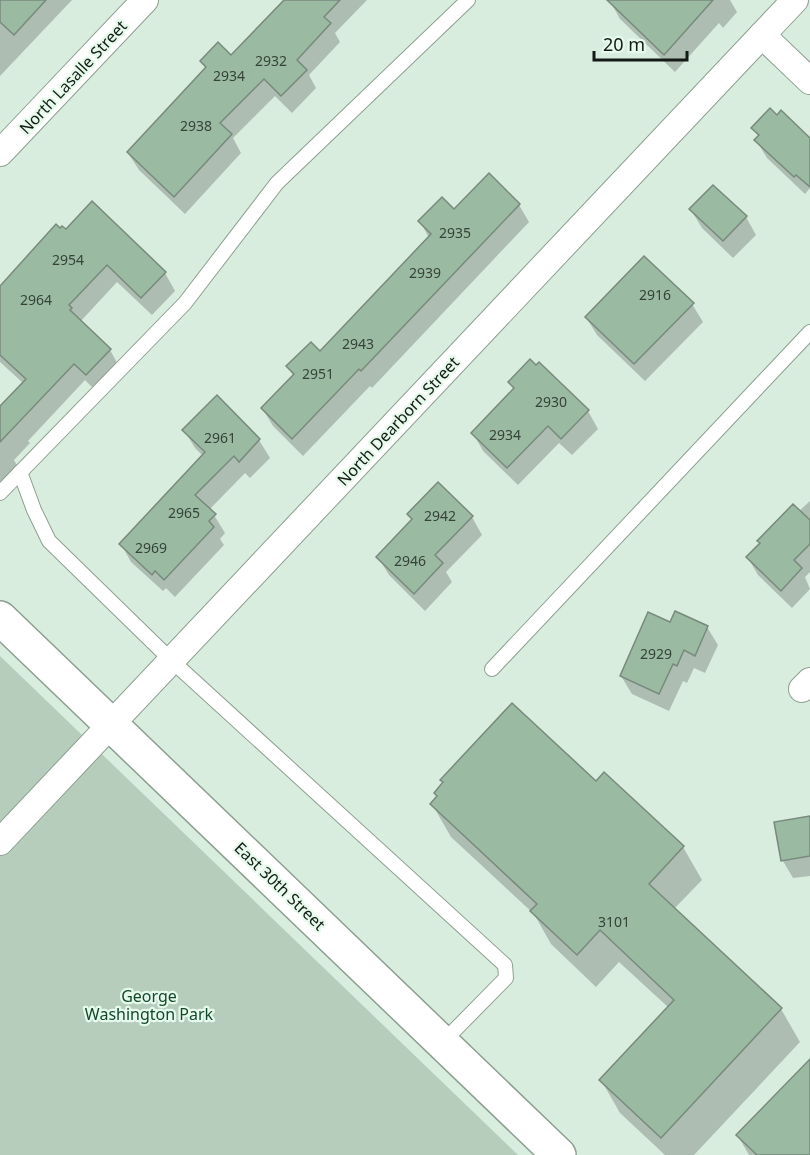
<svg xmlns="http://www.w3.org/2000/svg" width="810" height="1155" font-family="'Noto Sans',sans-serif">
  <rect width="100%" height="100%" fill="#d9edde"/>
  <polygon fill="#b7cdbc" points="0,656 518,1155 0,1155"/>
  <g fill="#0003">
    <polygon points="0,0 72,0 0,76"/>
    <polygon points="286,0 367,0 335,33 340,42 309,75 316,88 292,113 275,96 233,138 241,153 185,214 139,170 128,153 206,69 201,62 231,57"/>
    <polygon points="611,0 730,0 737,12 723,28 719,23 675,72 620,19 610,1"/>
    <polygon points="753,128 810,140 810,188 805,194 767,158 756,140 759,138"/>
    <polygon points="519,205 529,222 372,388 370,386 303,456 273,426 262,408 294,377 288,367 320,353 429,238 420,221 454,211"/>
    <polygon points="691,210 746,217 756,235 733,258 702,228"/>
    <polygon points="56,226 165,273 175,291 152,315 117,282 80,322 110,350 120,368 97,392 85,380 28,441 30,443 14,460 23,476 0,500 0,408 23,383 0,362 0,300"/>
    <polygon points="692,304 703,322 645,381 597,335 586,317"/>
    <polygon points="509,382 588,411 598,429 572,455 559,443 518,485 483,451 473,433 514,390"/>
    <polygon points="217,397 259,440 270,458 250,478 245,473 209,510 214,515 225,533 220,539 224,545 175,597 166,588 163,591 131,562 121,544 203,456 195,448 184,430"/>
    <polygon points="810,501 810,572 805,577 810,589 792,608 758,575 748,558"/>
    <polygon points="409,514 472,517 482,535 446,572 452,582 425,611 389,575 378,557 413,521"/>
    <polygon points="671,624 707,627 718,645 705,673 694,668 687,683 683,681 669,711 632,694 621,676"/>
    <polygon points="596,783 683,847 702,880 674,909 781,1009 800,1042 694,1155 665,1155 620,1113 601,1080 669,1008 619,962 596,987 551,944 534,914 451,837 432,804"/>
    <polygon points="810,818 810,876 793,878 783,861"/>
    <polygon points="810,1061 810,1155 749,1155 738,1136"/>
  </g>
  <g fill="#9abaa2" stroke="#788a7d" stroke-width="1.5">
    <polygon points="0,0 46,0 14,35 0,22"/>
    <polygon points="284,0 340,0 324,17 331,23 297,60 307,70 281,96 264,79 220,123 232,134 174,197 127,152 206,67 200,61 218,42 231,55"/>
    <polygon points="607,0 713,0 664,55"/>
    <polygon points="770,108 777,115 781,110 810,138 810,187 796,175 794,177 754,140 759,135 751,128"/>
    <polygon points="489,173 520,204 361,371 359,369 292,439 261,408 294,374 286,366 311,342 320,351 431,234 418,221 442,197 454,209"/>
    <polygon points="713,185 747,216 723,241 689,209"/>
    <polygon points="92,201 166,272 141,298 107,265 69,305 72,308 70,310 111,349 86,375 74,364 0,442 0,406 26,379 0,355 0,286 56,224 60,228 62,226 66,229"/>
    <polygon points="644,256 694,303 634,364 585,317"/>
    <polygon points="530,359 536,365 539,362 589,410 561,439 548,426 507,468 471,433 514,388 508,382"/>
    <polygon points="217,395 260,439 239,462 234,456 195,495 216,514 209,521 214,527 164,580 155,571 152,575 119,544 205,452 182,430"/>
    <polygon points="438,482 473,516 435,555 443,563 414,594 376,557 412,519 407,514"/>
    <polygon points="793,504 810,520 810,544 794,560 802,568 781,591 746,557 760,543 757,541"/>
    <polygon points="675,611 708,626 695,656 684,650 677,666 673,664 659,694 620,676 648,612 670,622"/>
    <polygon points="512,703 596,781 604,772 684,846 649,884 782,1008 661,1138 599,1080 674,1000 600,930 577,955 530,911 537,904 430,804 437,796 434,793 443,782 440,780"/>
    <polygon points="810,816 810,856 781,861 774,822"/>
    <polygon points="810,1059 810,1155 757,1155 736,1135"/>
  </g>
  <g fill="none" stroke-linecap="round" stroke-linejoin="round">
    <g stroke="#8d9f91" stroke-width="16">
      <g id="lane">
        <polyline points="20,472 34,510 49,541 172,661 505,965 506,978 442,1043"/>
        <polyline points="0,493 185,303 277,183 468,0"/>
        <polyline points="492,669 810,332"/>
      </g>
    </g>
    <g stroke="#8d9f91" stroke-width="28">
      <g id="street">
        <polyline points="762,35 810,81"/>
        <polyline points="0,153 145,0"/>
        <polyline points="802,689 810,681"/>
        <polyline points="0,842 795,0"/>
      </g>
    </g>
    <g stroke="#8d9f91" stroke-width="36">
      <polyline id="secondary" points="0,618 559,1155"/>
    </g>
    <use href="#lane" stroke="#fff" stroke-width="14"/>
    <use href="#street" stroke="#fff" stroke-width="26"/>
    <use href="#secondary" stroke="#fff" stroke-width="33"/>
  </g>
  <g text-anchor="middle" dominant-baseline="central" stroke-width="4.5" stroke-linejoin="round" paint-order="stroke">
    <g font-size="14" fill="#364339">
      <text x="271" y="60">2932</text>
      <text x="229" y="75">2934</text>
      <text x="196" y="125">2938</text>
      <text x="455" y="232">2935</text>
      <text x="68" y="259">2954</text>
      <text x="425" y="272">2939</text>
      <text x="655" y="294">2916</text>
      <text x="36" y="299">2964</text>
      <text x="358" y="343">2943</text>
      <text x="318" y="373">2951</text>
      <text x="551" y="401">2930</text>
      <text x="505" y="434">2934</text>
      <text x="220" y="437">2961</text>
      <text x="184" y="512">2965</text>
      <text x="440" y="515">2942</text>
      <text x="151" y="547">2969</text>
      <text x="410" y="560">2946</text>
      <text x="656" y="653">2929</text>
      <text x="614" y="921">3101</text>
    </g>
    <g font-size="16" fill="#141b16" stroke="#e6faeb">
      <text transform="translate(73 77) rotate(-47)">North Lasalle Street</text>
      <text transform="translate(398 421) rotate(-47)">North Dearborn Street</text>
      <text transform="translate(280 886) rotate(44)">East 30th Street</text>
    </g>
    <g font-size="16" fill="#134828" stroke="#e6faeb">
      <text x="149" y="996">George<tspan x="149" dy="18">Washington Park</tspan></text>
    </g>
  </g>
  <path d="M594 51v9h93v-9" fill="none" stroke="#141b16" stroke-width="3"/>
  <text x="603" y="51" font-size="18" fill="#141b16" stroke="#e6faeb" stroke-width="4.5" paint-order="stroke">20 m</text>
</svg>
